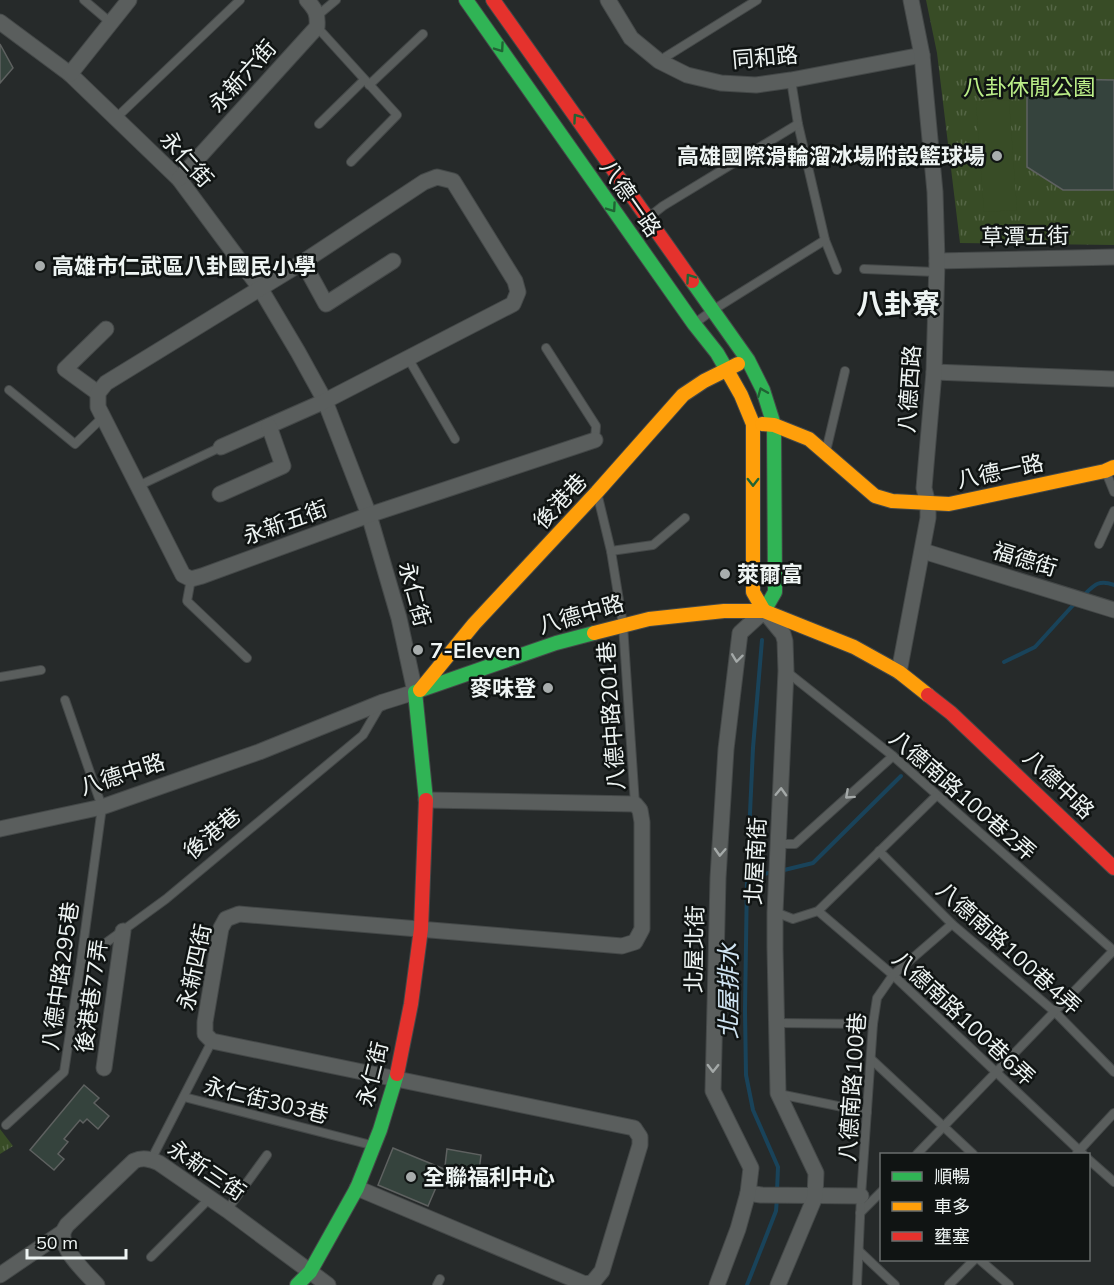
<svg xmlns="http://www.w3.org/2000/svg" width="1114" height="1285" font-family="Mulish,'Noto Sans TC',sans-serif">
  <defs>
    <pattern id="grass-tufts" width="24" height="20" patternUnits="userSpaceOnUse" patternTransform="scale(1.5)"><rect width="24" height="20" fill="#384c26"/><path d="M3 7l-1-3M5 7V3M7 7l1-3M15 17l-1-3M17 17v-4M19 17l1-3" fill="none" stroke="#556646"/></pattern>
  </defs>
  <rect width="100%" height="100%" fill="#262a2a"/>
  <g fill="url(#grass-tufts)">
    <polygon points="926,0 1114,0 1114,245 960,243 937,53"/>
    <polygon points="0,1129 13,1146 0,1154"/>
  </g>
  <polygon fill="#384c26" points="1009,100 1017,210 984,212 976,102"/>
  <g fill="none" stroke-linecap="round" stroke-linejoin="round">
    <g stroke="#19435a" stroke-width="4">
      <path d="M 1084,595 C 1094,585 1099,579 1114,585"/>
      <polyline points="762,640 753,748 747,878 745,1010 746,1075 753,1110 778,1167 777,1191"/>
      <polyline points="1004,662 1035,647 1076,602"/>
      <polyline points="780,871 813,863 901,776"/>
      <polyline points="747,878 773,872"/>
      <polyline points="747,1285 776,1211 777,1198"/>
    </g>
  </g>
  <g fill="#35433d" stroke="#5e6160" stroke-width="1.5">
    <polygon points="0,44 13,68 0,83"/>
    <polygon points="1057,79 1114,80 1114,190 1063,190 1027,167 1027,94"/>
    <polygon points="84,1085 99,1098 94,1103 109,1116 98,1129 87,1119 83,1123 80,1120 64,1139 68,1142 58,1154 64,1159 54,1170 30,1150"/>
    <polygon points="393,1148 444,1169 428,1206 378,1185"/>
    <polygon points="447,1149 481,1155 479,1171 445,1166"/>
  </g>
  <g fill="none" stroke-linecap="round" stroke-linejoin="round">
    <g stroke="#444848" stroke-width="10">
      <g id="lane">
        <polyline points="84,0 111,23"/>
        <polyline points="317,16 336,0"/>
        <polyline points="317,27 397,115 351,162"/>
        <polyline points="659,61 757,0"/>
        <polyline points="791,80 798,124 825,240 837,270"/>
        <polyline points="369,85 423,34"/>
        <polyline points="116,118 240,0"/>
        <polyline points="319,124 364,80"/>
        <polyline points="649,217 663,206 798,124"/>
        <polyline points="864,269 936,272"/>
        <polyline points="695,323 713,310 825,240"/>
        <polyline points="546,348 596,426 595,440"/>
        <polyline points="408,358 455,439"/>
        <polyline points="9,390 75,444 103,417"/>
        <polyline points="826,451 845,371"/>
        <polyline points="1106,472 1114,492"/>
        <polyline points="138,486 221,447"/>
        <polyline points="598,497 611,551 623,625 635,804"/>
        <polyline points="1099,544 1114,511"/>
        <polyline points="611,551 653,545 685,518"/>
        <polyline points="191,579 187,601 247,658"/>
        <polyline points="787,672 893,756 1114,951"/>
        <polyline points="0,677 41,670"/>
        <polyline points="779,844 795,844 893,756"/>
        <polyline points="879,851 952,924 1055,1012 1114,1072"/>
        <polyline points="818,911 893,975 1083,1154"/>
        <polyline points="775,912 793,919 818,911 936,796"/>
        <polyline points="81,961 166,899 363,735 380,706"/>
        <polyline points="777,1023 873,1024"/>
        <polyline points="871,1059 973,1154"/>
        <polyline points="779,1094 867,1112"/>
        <polyline points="184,1097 371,1145"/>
        <polyline points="6,1125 64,1072 81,961 102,807 65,700"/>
        <polyline points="1077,1153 1114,1113"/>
        <polyline points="917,1154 1114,950"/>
        <polyline points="1088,1159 1114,1182"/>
        <polyline points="151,1160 212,1041"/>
        <polyline points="227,1210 267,1155"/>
        <polyline points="860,1213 882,1191"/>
        <polyline points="859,1251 895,1285"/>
        <polyline points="151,1257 210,1198"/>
        <polyline points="980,1260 1009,1285"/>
        <polyline points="437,1285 440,1279"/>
        <polyline points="857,1285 861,1196 873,1024 877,998 893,975 952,924"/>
        <polyline points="949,1285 974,1260"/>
      </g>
    </g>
    <g stroke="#444848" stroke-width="17">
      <g id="street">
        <polyline points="608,0 631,38 659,61 687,75 721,83 756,85 791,80 922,55"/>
        <polyline points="0,22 70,74 179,179 260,288 298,352 325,401 369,515 399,618 415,692 383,702 259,752 102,807 0,829"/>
        <polyline points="70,74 129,0"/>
        <path d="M 179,179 L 317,27 C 318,14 316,10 307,0"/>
        <polyline points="937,261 1114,257"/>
        <polyline points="303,262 326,304 393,261"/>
        <polyline points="934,372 1114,379"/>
        <polyline points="98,393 65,369 106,329"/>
        <polyline points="221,447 325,401 513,304 518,292 515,281 453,181 437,177 424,182 303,262 106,383 98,393 98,407 183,575 191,579 202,576 369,515 595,440"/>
        <polyline points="220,494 283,466 269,426"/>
        <polyline points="923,551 1114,610"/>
        <polyline points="899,672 928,518 928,504 924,488 934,372 937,261 935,192 922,55 911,0"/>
        <polyline points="104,1068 123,931"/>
        <polyline points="357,1188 585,1284 593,1282 602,1271 640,1145 640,1137 634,1128 212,1041 205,1034 205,1022 221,928 226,919 239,914 622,946 635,942 642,929 642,822 640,810 635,804 426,800"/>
        <polyline points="748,1193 761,1195 861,1196"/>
        <polyline points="0,1275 63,1232"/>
        <path d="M 97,1285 C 87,1274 61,1250 63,1234 C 63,1231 65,1228 67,1225 L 134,1161 C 143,1157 150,1159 159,1163 L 227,1210 L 328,1285"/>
        <polyline points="717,1285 738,1229 748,1193 751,1168 713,1091 718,878 726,749 740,633 764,611 783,634 785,641 786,671 775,912 775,948 778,1093 816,1173 815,1197 778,1285"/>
      </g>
    </g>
    <g stroke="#444848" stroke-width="16">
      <g id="fast">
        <polyline points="466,0 694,324 717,353 728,372"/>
        <polyline points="692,281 748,360 763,390 774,425 775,592 764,611"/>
        <polyline points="426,800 415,692 556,643 594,633"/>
        <polyline points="297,1285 310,1272 357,1188 380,1130 397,1074"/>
      </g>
    </g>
    <g stroke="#444848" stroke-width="16">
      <g id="slow">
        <polyline points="728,372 741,395 753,424 753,592 764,611"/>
        <polyline points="762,424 774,425 809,439 875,496 892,501 949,504 1105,471 1114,467"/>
        <polyline points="594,633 649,619 724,611 764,611 854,647 899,672 928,695"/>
        <polyline points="420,690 474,624 597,492 683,395 704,381 738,364"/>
      </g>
    </g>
    <g stroke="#444848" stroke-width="16">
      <g id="jam">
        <polyline points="493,0 692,281"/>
        <polyline points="928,695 951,713 1114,868"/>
        <polyline points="397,1074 411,1004 421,929 426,800"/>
      </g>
    </g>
    <use href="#lane" stroke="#5a5e5d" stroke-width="8"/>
    <use href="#street" stroke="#5a5e5d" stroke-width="15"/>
    <use href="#fast" stroke="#30b455" stroke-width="14"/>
    <use href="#slow" stroke="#ff9f0a" stroke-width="14"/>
    <use href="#jam" stroke="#e5322d" stroke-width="14"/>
  </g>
  <defs><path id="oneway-chevron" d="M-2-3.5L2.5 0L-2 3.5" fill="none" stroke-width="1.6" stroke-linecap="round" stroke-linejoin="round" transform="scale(1.5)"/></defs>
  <g stroke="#206434">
    <use href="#oneway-chevron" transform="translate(500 48) rotate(55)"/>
    <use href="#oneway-chevron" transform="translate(577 118) rotate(-125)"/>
    <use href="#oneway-chevron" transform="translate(612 208) rotate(55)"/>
    <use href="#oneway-chevron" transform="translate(690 278) rotate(-125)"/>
    <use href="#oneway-chevron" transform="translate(762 392) rotate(-112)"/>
    <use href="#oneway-chevron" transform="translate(753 482) rotate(90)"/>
  </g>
  <g stroke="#a4a9a8">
    <use href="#oneway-chevron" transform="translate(737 658) rotate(97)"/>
    <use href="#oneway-chevron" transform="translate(781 792) rotate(-88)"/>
    <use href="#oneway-chevron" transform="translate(849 795) rotate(138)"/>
    <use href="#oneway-chevron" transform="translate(720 852) rotate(93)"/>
    <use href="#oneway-chevron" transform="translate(713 1068) rotate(91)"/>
  </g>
  <g fill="#a8adad" stroke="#101413" stroke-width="2">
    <circle cx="997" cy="156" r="6"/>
    <circle cx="40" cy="266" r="6"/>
    <circle cx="725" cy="574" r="6"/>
    <circle cx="418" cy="650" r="6"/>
    <circle cx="548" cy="688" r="6"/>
    <circle cx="411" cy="1177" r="6"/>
  </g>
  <g text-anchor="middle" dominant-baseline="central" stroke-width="5" stroke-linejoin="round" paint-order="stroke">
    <g font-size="22" fill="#eef4f3" stroke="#101413">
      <text transform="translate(765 57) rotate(-5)">同和路</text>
      <text transform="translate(242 76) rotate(-48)">永新六街</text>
      <text transform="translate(187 159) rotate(48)">永仁街</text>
      <text transform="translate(631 198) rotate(55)">八德一路</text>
      <text transform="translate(1025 236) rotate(-1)">草潭五街</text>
      <text transform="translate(909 389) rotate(-86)">八德西路</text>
      <text transform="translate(1000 471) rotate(-12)">八德一路</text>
      <text transform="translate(560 501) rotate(-47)">後港巷</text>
      <text transform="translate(285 522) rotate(-20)">永新五街</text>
      <text transform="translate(1025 559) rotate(17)">福德街</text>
      <text transform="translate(415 594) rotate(75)">永仁街</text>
      <text transform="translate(581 614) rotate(-16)">八德中路</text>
      <text transform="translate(611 716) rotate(-94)">八德中路201巷</text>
      <text transform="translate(122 774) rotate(-18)">八德中路</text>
      <text transform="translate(1059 784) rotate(44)">八德中路</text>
      <text transform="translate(963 795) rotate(41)">八德南路100巷2弄</text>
      <text transform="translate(212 833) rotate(-40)">後港巷</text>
      <text transform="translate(755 861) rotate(-87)">北屋南街</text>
      <text transform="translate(1009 948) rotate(42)">八德南路100巷4弄</text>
      <text transform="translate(694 949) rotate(-89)">北屋北街</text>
      <text transform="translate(194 967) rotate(-78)">永新四街</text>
      <text transform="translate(60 976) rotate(-82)">八德中路295巷</text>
      <text transform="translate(91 996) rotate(-82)">後港巷77弄</text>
      <text transform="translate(964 1018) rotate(43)">八德南路100巷6弄</text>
      <text transform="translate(372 1074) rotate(-76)">永仁街</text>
      <text transform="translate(852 1087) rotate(-86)">八德南路100巷</text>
      <text transform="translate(266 1100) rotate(14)">永仁街303巷</text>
      <text transform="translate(207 1170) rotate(34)">永新三街</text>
    </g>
    <g font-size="22" fill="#bcef89" stroke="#101413">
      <text x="1029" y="87">八卦休閒公園</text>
    </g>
    <g font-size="22" font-weight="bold" fill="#eef4f3" stroke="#101413" text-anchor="start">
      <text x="985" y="156" text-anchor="end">高雄國際滑輪溜冰場附設籃球場</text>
      <text x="52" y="266">高雄市仁武區八卦國民小學</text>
      <text x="737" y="574">萊爾富</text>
      <text x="430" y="650">7-Eleven</text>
      <text x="536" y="688" text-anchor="end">麥味登</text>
      <text x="423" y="1177">全聯福利中心</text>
    </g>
    <g font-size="24" font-style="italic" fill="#cfe3f1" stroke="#101413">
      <text transform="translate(728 991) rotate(-90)">北屋排水</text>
    </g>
    <g font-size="28" font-weight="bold" fill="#eef4f3" stroke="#101413">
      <text x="898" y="303">八卦寮</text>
    </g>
  </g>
  <rect x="880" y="1153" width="210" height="108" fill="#101413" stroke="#696e6d" stroke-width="1.5"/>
  <rect x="892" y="1172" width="30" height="9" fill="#30b455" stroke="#696e6d" stroke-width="1.5"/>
  <text x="934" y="1183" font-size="18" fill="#eef4f3">順暢</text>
  <rect x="892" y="1202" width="30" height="9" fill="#ff9f0a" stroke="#696e6d" stroke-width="1.5"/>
  <text x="934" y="1213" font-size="18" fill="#eef4f3">車多</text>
  <rect x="892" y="1232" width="30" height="9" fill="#e5322d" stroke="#696e6d" stroke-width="1.5"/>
  <text x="934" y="1243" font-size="18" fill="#eef4f3">壅塞</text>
  <path d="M27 1249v9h99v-9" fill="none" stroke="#eef4f3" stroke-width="3"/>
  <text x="36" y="1249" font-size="18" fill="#eef4f3" stroke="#101413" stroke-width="4.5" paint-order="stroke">50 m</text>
</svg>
